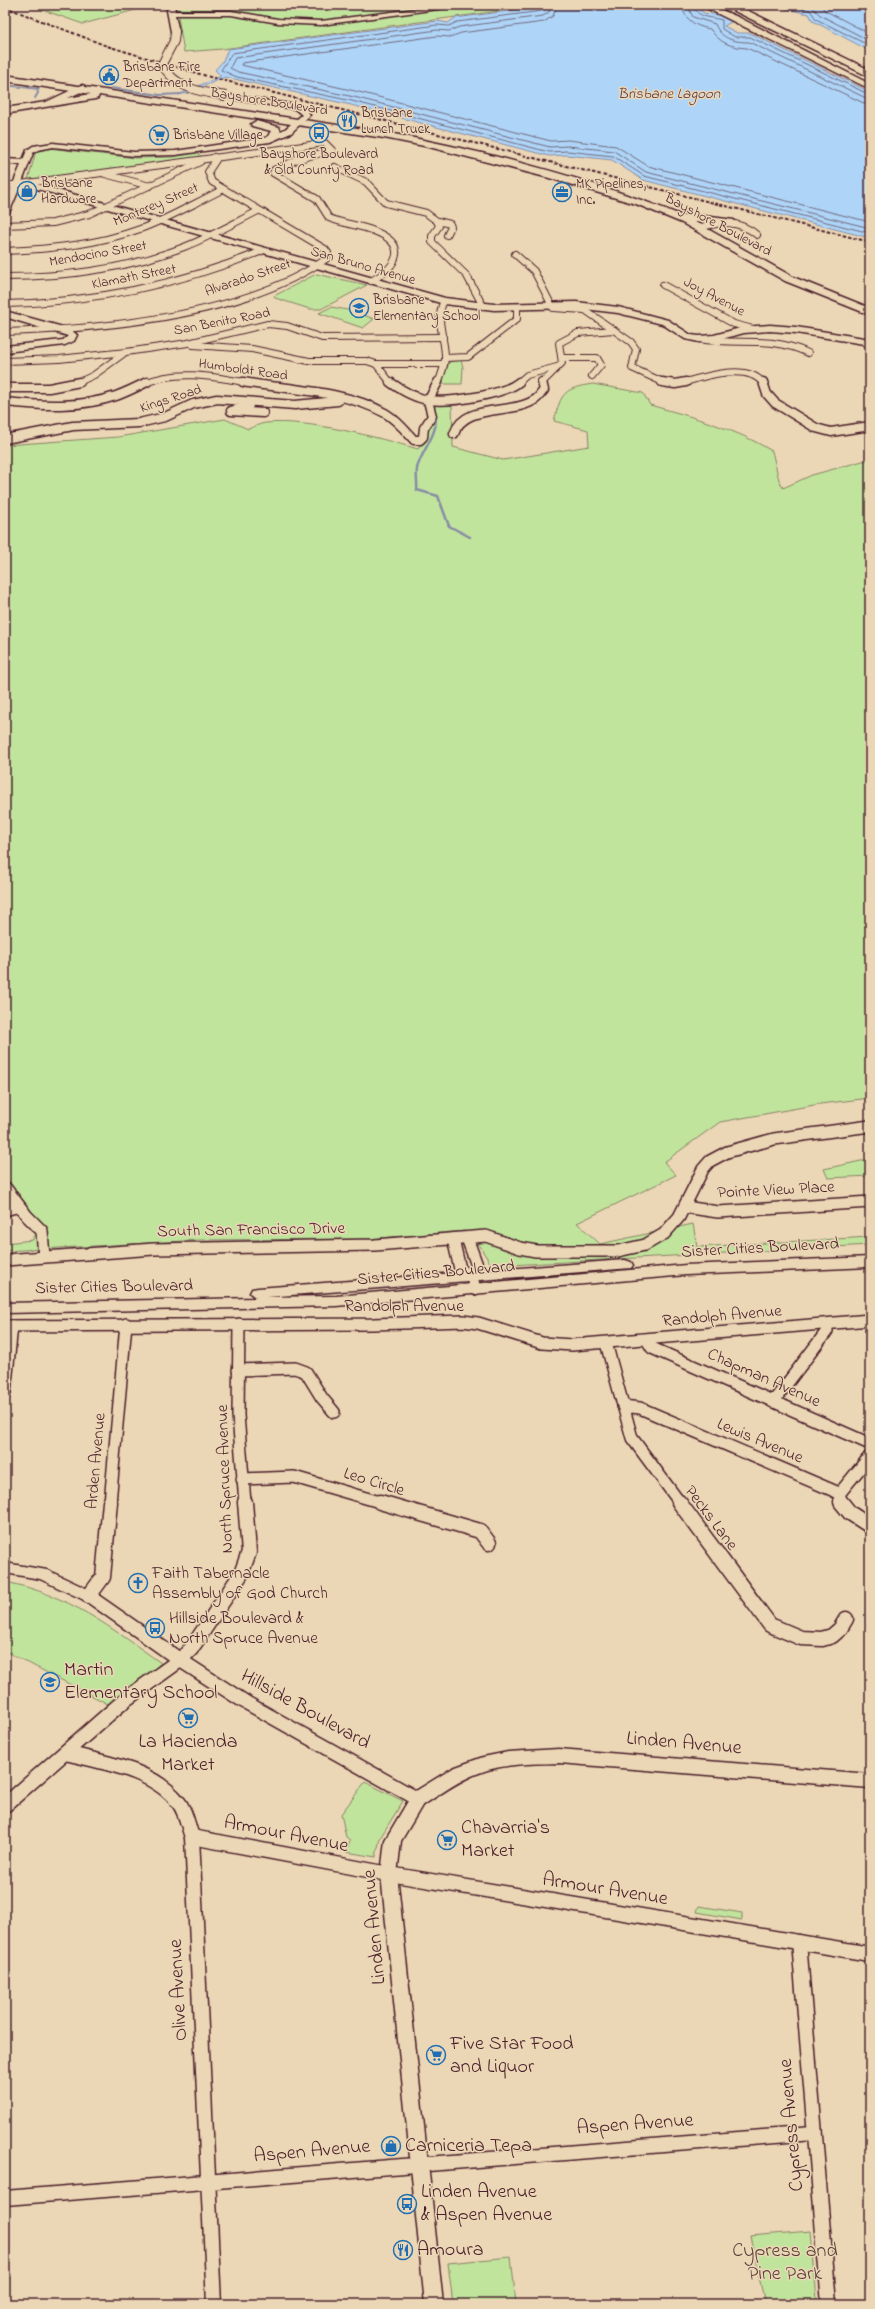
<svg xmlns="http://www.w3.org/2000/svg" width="875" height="2309" font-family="'Indie Flower',sans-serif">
  <rect width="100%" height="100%" fill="#ebd7b5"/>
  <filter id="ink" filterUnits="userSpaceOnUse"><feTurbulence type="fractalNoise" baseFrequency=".025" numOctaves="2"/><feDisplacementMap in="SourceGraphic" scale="8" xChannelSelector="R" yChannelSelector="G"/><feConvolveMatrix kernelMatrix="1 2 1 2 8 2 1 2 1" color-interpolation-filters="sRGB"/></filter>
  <g filter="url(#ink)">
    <g fill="#c1e49d" stroke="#868264">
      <polygon points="29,5 166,5 139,9 83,24"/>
      <polygon points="176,5 543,5 222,49 184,52"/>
      <polygon points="48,148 135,158 172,157 197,153 202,157 28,180 36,151"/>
      <polygon points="316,274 367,285 321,309 310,309 275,298 274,296"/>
      <polygon points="331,307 353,311 374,319 363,328 319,313"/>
      <polygon points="461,360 463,367 462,384 442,384 449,362"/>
      <path d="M 593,384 L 643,393 L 650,405 C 693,417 734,428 772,451 L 779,480 L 783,488 L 812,475 L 870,459 L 870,1098 L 820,1104 L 720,1122 L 664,1162 L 676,1175 L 577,1223 L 600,1244 L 693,1224 L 697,1247 L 870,1237 L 870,1245 L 492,1266 L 480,1247 L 465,1231 L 367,1239 L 201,1240 L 5,1251 L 5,1243 L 33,1240 L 34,1228 L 5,1197 L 5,1155 L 11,1150 L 5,1129 L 5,445 L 118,437 L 225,419 L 248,429 C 253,427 260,424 265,423 C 309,419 376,437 418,449 L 427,439 L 431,401 L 452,401 L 453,447 L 503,460 L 589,446 L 588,430 L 554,421 C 561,393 564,388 593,384 Z"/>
      <polygon points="870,1159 870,1176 828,1178 824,1169"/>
      <path d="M 5,1582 C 68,1594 110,1627 161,1663 L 112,1706 L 5,1651 Z"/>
      <polygon points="365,1782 403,1801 380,1838 376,1857 346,1852 350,1840 346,1837 341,1814"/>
      <polygon points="699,1906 742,1913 742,1920 697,1912"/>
      <polygon points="811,2231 817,2300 765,2304 750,2236"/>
      <polygon points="511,2257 516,2304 453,2304 448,2263"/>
    </g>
    <g fill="#aed5f8" stroke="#868ca6">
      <polygon points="556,5 693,5 704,13 721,15 733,21 724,26 737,33 750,33 870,92 870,238 643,180 612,160 567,155 549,156 351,105 225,77 188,93 178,95 221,76 215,70 223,61 228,49 438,21 448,23 455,18"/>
      <polygon points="780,5 870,5 870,51 813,21 809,14 783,8"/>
    </g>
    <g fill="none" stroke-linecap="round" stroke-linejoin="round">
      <g stroke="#72687d" stroke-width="1">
        <polyline points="546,5 542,11 457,22 449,26 437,25 232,53 221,70 237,77 352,101 549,152 567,151 613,156 644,176 870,233"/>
        <polyline points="551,5 549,12 543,16 459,27 449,31 437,30 235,58 230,68 238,72 354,97 550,147 568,146 614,151 646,172 870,228"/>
        <polyline points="557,5 553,16 544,22 461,33 450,37 437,36 242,63 241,65 355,91 551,141 568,140 616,146 648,166 870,222"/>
        <path d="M 681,5 C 686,21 695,26 710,29 C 720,43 730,47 747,48 L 870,106"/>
        <path d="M 687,5 L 693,17 L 715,24 C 721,39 734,42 749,42 L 870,100"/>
        <path d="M 693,5 C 696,18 711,17 722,20 L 722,29 L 735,37 L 750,37 L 870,95"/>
        <polyline points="788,5 810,10 816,19 870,46"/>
        <polyline points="810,5 820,15 870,41"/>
        <polyline points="821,5 824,10 870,34"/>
      </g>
      <g stroke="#868ca6" stroke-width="2">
        <polyline points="5,85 39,89"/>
        <polyline points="111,88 160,95 181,94"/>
        <polyline points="35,98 38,93 37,89"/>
      </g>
      <path stroke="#868ca6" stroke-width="2.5" d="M 432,403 C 443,431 427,440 418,465 C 415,472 418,482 417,490 L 438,496 L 449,526 L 470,537"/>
      <g stroke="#4a1f2b" stroke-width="8">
        <g id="minor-far3">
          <polyline points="335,167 366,182 386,203 426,213 437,221 439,226 432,236 432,242 467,276 483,306"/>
          <polyline points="105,174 150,186"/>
          <path d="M 5,186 L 325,143 L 332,150 L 296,160 L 274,170 L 273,173 L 317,199 L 329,218 C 344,224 359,225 374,231 C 410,245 397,267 371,281"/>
          <polyline points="438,221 450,224 451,227 447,235"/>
          <polyline points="5,225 53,223 89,214 200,162"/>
          <path d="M 697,228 C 720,222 738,219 757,235"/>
          <path d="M 5,251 C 51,249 96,245 140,229 C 168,219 195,203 222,190"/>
          <polyline points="515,254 534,271 553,308 585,310 631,342 636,349 632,368 665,383"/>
          <path d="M 5,277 C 66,277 127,269 184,247 C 210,237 234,223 258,211"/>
          <polyline points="663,285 734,324 753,329"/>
          <path d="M 5,304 C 95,302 179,285 262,251"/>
          <path d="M 5,332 C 103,329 244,316 326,259 L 328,253 L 325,249 L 212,182 L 208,172 L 216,160 L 214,157"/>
          <path d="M 699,339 C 739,346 770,335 808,353"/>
          <polyline points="865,342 870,347"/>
          <polyline points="193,345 252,349 309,361 367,361 376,364 391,383"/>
          <polyline points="445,358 468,357 517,319 517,307"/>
          <polyline points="563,358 597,358 601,365 592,376"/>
          <polyline points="5,361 59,359 126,352 188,343 268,324 287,326 322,338 443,337"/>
          <polyline points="376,364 444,364"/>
          <polyline points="77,383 94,375 123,354"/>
          <path d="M 145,383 C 178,369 215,377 249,383"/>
          <path d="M 438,383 C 441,376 444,367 445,359 C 446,340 434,319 444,301"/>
          <polyline points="518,383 527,375 557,367"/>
          <polyline points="542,383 562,363 559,343 578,333 614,330"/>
          <path d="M 682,383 C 702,377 747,362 763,383"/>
        </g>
      </g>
      <g stroke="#4a1f2b" stroke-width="11">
        <g id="minor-far2">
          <path d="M 243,382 C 289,390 343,390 385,413 C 397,420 405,430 414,440 L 420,440 L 423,437 L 424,428 L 432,416 L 428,401 L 438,382"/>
          <path d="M 390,382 C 401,390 414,398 429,400 C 449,403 503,395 519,382"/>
          <polyline points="662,382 675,384 686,382"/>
          <polyline points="763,382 767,394 775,403 816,428 831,432 870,426"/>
          <polyline points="5,388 49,388 80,382"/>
          <path d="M 5,402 C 42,406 80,408 116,396 C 127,392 137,387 147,382"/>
          <polyline points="249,405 231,411 263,413"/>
          <path d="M 454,434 C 464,402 512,416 536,399 C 539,397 541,393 544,390 L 542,382"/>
          <polyline points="5,439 73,426 139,423 165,417 193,404 217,399 295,405 338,401"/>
        </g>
      </g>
      <g stroke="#4a1f2b" stroke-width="14">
        <g id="minor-far1">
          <polyline points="5,1187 27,1216 42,1231 44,1257"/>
          <polyline points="685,1207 718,1212 870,1202"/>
          <polyline points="5,1210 19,1206"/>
          <polyline points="467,1238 478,1268 472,1277"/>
          <polyline points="453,1239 460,1269 472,1277 475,1289"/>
          <polyline points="5,1260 154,1249 375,1245 486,1236 520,1248 536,1251 618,1251 645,1245 664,1234 679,1217 703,1169 710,1161 727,1152 774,1139 870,1126"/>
          <polyline points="239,1324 238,1415 245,1503"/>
          <polyline points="5,1326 373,1324 463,1321 478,1323 542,1343 572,1345 870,1320"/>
          <polyline points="647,1340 652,1348 870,1444"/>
          <polyline points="606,1343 632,1438 680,1503"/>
          <polyline points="238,1370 295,1368 306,1372 322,1398 334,1412"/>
          <polyline points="5,1393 12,1326"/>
          <polyline points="773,1402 827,1331 827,1324"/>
          <polyline points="623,1406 640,1408 832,1490 839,1494 842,1503"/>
          <polyline points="242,1479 294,1477 383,1503"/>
          <polyline points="839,1494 870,1456"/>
          <polyline points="110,1503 126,1324"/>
        </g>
      </g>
      <g stroke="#4a1f2b" stroke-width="17">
        <g id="minor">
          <polyline points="380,1502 480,1531 489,1543"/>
          <polyline points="679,1502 770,1625 801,1638 822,1639 832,1636 840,1629 846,1619"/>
          <polyline points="841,1502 850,1513 870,1526"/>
          <polyline points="89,1596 103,1577 110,1502"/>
          <path d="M 66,1753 C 104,1763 153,1769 179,1803 C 186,1812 188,1826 192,1837 L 214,2304"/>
          <polyline points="5,1805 126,1699 180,1660 191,1649 241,1574 249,1552 245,1502"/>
          <polyline points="192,1837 389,1874 870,1954"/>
          <polyline points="799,1942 829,2304"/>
          <polyline points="5,2198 813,2133"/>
        </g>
      </g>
      <g stroke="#4a1f2b" stroke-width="3">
        <g id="tertiary">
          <polygon points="166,5 174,5 175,11 231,11 278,19 321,21 446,5 467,5 321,25 278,23 231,15 175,15 179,32 175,34 171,32"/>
          <polygon points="700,5 710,5 740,18 870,84 870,89"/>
          <polygon points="223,94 297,105 306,108 310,115 291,133 270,142 175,155 134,156 53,147 38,150 33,153 22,182 33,183 445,298 494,304 576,302 618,307 668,320 691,335 699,336 714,335 744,327 770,325 796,327 870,339 870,345 796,333 770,331 744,333 714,341 699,342 685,339 662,324 618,313 576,308 494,310 444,304 30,187 20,187 9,213 5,215 5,203 21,165 5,163 5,159 23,160 27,150 33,146 53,143 134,152 175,151 265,138 285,129 302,115 295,109 226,98 223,98"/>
          <polygon points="5,311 70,329 77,335 74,341 65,345 5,352 5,346 63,340 68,336 5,317"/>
          <polygon points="5,1563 47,1570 94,1592 186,1656 251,1698 424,1795 426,1799 401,1841 397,1874 443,2304 425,2304 381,1874 385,1840 408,1801 239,1706 174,1664 84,1600 40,1579 5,1573"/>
        </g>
      </g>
      <g stroke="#4a1f2b" stroke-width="3">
        <g id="secondary">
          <polygon points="82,85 85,86 85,90 51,106 5,114 5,108 46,102"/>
          <polygon points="870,1257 870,1267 686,1275 336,1306 5,1313 5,1303 256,1298 250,1293 252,1289 258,1288 625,1260 631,1262 633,1265 631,1268 266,1297 336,1296 686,1265"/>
          <path d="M 559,1749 L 870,1774 L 870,1788 L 559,1763 C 533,1764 504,1763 479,1773 C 459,1780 442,1793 425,1804 L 418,1806 L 411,1804 L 409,1799 L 411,1794 L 453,1768 L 483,1757 L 508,1752 Z"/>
        </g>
      </g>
      <g stroke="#4a1f2b" stroke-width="3">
        <g id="primary">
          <path d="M 5,75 L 384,132 C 483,151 590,178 683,216 L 688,214 L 734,220 L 734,224 L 730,225 L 695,222 L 793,277 L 870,308 L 870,315 L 785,281 L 682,223 L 636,204 L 549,178 L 429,147 L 384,138 L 99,95 L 98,98 L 95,99 L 53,106 L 50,105 L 50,101 L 91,94 L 5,81 Z"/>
          <polygon points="256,121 279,127 281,132 277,138 269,138 268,136 271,131 252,126 251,124"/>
        </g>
      </g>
      <g stroke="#4a1f2b" stroke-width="3">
        <polygon id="motorway" points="722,5 736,5 870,70 870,77"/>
      </g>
      <use href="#minor-far3" stroke="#ebd7b5" stroke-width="6"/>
      <use href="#minor-far2" stroke="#ebd7b5" stroke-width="8"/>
      <use href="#minor-far1" stroke="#ebd7b5" stroke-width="11"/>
      <use href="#minor" stroke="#ebd7b5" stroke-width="14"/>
      <use href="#tertiary" fill="#ebd7b5" fill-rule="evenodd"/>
      <use href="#secondary" fill="#ebd7b5" fill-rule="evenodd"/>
      <use href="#primary" fill="#ebd7b5" fill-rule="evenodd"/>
      <use href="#motorway" fill="#ebd7b5" fill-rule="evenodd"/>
      <polyline stroke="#4a1f2b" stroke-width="2" stroke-dasharray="3.5 2" stroke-linecap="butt" points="5,7 107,46 210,77 870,242"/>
      <g stroke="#4a1f2b" stroke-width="10" stroke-linecap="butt">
        <path id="tertiary-bridge" d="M 175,32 L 174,41 L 162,64 C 175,89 201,92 226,96"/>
      </g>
      <use href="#tertiary-bridge" stroke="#ebd7b5" stroke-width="8"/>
    </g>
  </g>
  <defs>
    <g id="civic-ring" transform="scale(1)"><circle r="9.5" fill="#ebd7b5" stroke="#1f6fb2" stroke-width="1.5"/><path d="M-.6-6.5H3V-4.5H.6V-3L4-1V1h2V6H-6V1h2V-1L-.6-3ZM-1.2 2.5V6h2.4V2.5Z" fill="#1f6fb2"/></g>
    <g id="restaurant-ring" transform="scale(1)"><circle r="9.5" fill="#ebd7b5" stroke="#1f6fb2" stroke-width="1.5"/><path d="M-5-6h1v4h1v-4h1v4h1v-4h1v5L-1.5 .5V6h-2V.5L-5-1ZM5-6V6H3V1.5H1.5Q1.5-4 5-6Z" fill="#1f6fb2"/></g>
    <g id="bus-ring" transform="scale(1)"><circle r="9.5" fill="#ebd7b5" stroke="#1f6fb2" stroke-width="1.5"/><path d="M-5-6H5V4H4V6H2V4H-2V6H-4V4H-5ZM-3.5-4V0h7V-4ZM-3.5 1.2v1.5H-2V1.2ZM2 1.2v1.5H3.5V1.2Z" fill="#1f6fb2"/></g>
    <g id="supermarket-ring" transform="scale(1)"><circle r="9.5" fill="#ebd7b5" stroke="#1f6fb2" stroke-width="1.5"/><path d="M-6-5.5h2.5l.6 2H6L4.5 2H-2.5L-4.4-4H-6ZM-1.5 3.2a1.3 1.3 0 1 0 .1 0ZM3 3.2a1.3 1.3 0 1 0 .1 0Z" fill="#1f6fb2"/></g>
    <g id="shop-ring" transform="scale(1)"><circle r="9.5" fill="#ebd7b5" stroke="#1f6fb2" stroke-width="1.5"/><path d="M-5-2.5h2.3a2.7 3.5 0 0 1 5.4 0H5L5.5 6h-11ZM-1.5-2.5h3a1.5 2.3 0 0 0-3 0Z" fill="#1f6fb2"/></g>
    <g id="office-ring" transform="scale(1)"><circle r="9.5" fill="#ebd7b5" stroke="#1f6fb2" stroke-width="1.5"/><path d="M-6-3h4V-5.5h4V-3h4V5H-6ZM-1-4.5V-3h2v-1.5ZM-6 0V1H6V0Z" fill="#1f6fb2"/></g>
    <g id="school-ring" transform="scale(1)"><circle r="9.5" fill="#ebd7b5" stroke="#1f6fb2" stroke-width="1.5"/><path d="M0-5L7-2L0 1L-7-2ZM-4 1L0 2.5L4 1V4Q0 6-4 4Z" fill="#1f6fb2"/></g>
    <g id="church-ring" transform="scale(1)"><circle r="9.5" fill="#ebd7b5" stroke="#1f6fb2" stroke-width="1.5"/><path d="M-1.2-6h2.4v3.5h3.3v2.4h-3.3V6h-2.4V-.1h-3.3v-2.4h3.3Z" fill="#1f6fb2"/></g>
  </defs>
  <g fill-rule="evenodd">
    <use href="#civic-ring" x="109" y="75"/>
    <use href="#restaurant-ring" x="347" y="121"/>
    <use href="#bus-ring" x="319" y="133"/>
    <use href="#supermarket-ring" x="159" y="135"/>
    <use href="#shop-ring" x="27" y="191"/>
    <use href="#office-ring" x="562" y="192"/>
    <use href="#school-ring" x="359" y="308"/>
    <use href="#church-ring" x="138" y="1583"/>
    <use href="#bus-ring" x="155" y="1628"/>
    <use href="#school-ring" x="50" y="1682"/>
    <use href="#supermarket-ring" x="188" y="1718"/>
    <use href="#supermarket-ring" x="447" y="1840"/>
    <use href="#supermarket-ring" x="436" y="2055"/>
    <use href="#shop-ring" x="391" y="2146"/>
    <use href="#bus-ring" x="407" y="2204"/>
    <use href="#restaurant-ring" x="403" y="2250"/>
  </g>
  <g text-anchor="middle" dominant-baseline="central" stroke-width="3" stroke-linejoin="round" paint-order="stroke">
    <g font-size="14" fill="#4a1f2b" stroke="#ebd7b5" text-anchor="start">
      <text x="123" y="67">Brisbane Fire<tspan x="123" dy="16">Department</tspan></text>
      <text x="361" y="113">Brisbane<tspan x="361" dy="16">Lunch Truck</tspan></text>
      <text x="173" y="135">Brisbane Village</text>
      <text x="319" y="154" text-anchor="middle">Bayshore Boulevard<tspan x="319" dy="16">&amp; Old County Road</tspan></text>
      <text x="41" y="183">Brisbane<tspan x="41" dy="16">Hardware</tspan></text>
      <text x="576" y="184">MK Pipelines,<tspan x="576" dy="16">Inc.</tspan></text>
      <text x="373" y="300">Brisbane<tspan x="373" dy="16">Elementary School</tspan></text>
    </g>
    <g font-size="14" fill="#4a1f2b" stroke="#ebd7b5">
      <text transform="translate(269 102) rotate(9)">Bayshore Boulevard</text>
      <text transform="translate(156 205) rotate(-23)">Monterey Street</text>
      <text transform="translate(718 225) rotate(28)">Bayshore Boulevard</text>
      <text transform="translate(98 254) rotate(-10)">Mendocino Street</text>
      <text transform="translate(363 266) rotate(16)">San Bruno Avenue</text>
      <text transform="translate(134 277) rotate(-11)">Klamath Street</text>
      <text transform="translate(248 278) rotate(-19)">Alvarado Street</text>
      <text transform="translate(714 297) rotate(28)">Joy Avenue</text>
      <text transform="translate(222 322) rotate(-11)">San Benito Road</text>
      <text transform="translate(243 370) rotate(8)">Humboldt Road</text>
      <text transform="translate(171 399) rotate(-18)">Kings Road</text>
    </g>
    <g font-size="15" font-style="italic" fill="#593a4a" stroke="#ebd7b5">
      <text x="669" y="94">Brisbane Lagoon</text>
    </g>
    <g font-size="17" fill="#4a1f2b" stroke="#ebd7b5">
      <text transform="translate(776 1190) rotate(-3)">Pointe View Place</text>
      <text transform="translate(251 1230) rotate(-1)">South San Francisco Drive</text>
      <text transform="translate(760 1248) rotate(-3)">Sister Cities Boulevard</text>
      <text transform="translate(436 1273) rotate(-5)">Sister Cities Boulevard</text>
      <text transform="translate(114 1287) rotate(-1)">Sister Cities Boulevard</text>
      <text x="404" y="1306">Randolph Avenue</text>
      <text transform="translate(722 1316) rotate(-5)">Randolph Avenue</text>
      <text transform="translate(764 1378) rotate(24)">Chapman Avenue</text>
      <text transform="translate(760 1441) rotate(23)">Lewis Avenue</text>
      <text transform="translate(96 1461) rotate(-85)">Arden Avenue</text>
      <text transform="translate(225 1479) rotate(-92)">North Spruce Avenue</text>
      <text transform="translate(374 1482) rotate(17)">Leo Circle</text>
      <text transform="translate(711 1518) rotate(53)">Pecks Lane</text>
    </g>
    <g font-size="17" fill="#4a1f2b" stroke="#ebd7b5" text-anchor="start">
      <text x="152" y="1573">Faith Tabernacle<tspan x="152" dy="20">Assembly of God Church</tspan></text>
      <text x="169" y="1618">Hillside Boulevard &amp;<tspan x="169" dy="20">North Spruce Avenue</tspan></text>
    </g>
    <g font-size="20" fill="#4a1f2b" stroke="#ebd7b5" text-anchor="start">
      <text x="64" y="1670">Martin<tspan x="64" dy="23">Elementary School</tspan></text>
      <text x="188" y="1742" text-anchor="middle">La Hacienda<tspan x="188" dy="23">Market</tspan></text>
      <text x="461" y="1828">Chavarria's<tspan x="461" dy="23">Market</tspan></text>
      <text x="450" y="2044">Five Star Food<tspan x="450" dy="23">and Liquor</tspan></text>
      <text x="405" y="2146">Carniceria Tepa</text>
      <text x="421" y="2192">Linden Avenue<tspan x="421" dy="23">&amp; Aspen Avenue</tspan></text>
      <text x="417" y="2250">Amoura</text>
    </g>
    <g font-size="20" fill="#4a1f2b" stroke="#ebd7b5">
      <text transform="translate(305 1710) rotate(29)">Hillside Boulevard</text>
      <text transform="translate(684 1744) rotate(5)">Linden Avenue</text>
      <text transform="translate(286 1835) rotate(11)">Armour Avenue</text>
      <text transform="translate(605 1890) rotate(9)">Armour Avenue</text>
      <text transform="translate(375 1927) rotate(-95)">Linden Avenue</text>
      <text transform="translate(179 1990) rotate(-93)">Olive Avenue</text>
      <text transform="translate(635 2125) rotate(-4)">Aspen Avenue</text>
      <text transform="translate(792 2125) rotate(-95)">Cypress Avenue</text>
      <text transform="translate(312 2152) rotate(-5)">Aspen Avenue</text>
    </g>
    <g font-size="20" fill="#5c3d3c" stroke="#ebd7b5">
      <text x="785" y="2251">Cypress and<tspan x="785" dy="23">Pine Park</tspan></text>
    </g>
  </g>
  <rect width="875" height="2309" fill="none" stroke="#ebd7b5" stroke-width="20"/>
  <rect x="10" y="10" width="855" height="2289" fill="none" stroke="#4a1f2b" stroke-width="1.5" filter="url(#ink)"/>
</svg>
